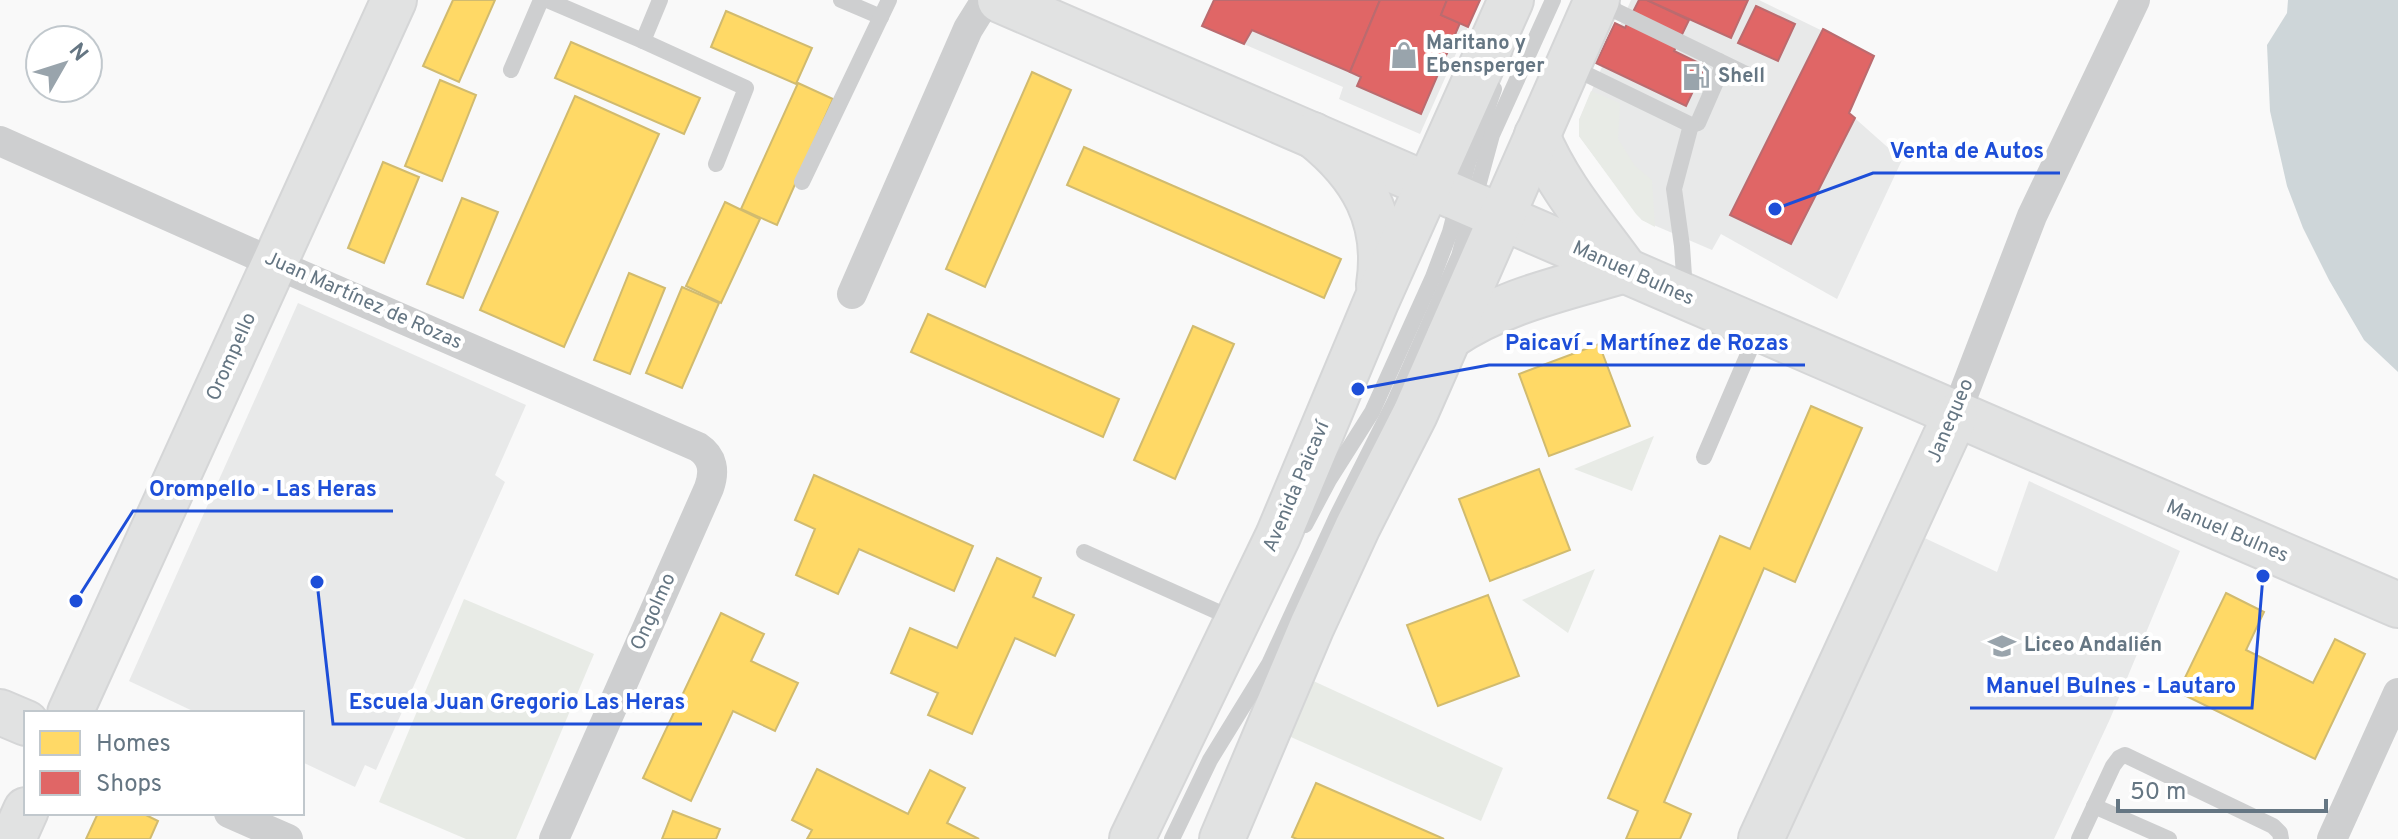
<svg xmlns="http://www.w3.org/2000/svg" width="2398" height="839" font-family="Overpass,sans-serif">
  <rect width="100%" height="100%" fill="#f9f9f9"/>
  <g fill="#e8e9e9">
    <polygon points="1214,0 1480,0 1420,134 1339,99 1343,87 1202,26"/>
    <polygon points="1631,0 1759,0 1874,56 1849,113 1902,160 1837,299 1721,234 1712,250 1642,220 1579,136 1579,120"/>
    <polygon points="298,303 526,405 495,475 505,482 376,770 365,765 355,787 302,762 302,713 197,713 129,681"/>
    <polygon points="2029,481 2180,551 2110,719 2054,839 1779,839 1914,533 1997,572"/>
  </g>
  <g fill="#e8ebe6">
    <polygon points="1591,91 1620,103 1618,139 1635,166 1652,180 1655,227 1642,220 1636,214 1579,136 1579,120"/>
    <polygon points="1654,436 1632,491 1574,469"/>
    <polygon points="1595,569 1568,633 1522,600"/>
    <polygon points="464,599 594,654 516,839 466,839 379,802"/>
    <polygon points="1309,679 1503,768 1481,821 1284,734"/>
  </g>
  <polygon fill="#ced6d9" points="2288,0 2398,0 2398,372 2364,340 2329,280 2303,228 2287,186 2270,111 2267,45 2287,13"/>
  <g fill="#ffd966" stroke="#d1bb6f" stroke-width="2">
    <polygon points="453,0 495,0 459,82 423,66"/>
    <polygon points="726,11 812,48 796,84 711,47"/>
    <polygon points="571,42 700,98 684,134 555,78"/>
    <polygon points="1032,72 1071,90 985,287 946,269"/>
    <polygon points="440,80 476,95 442,181 405,166"/>
    <polygon points="798,83 833,99 777,225 741,209"/>
    <polygon points="575,96 659,134 564,347 480,310"/>
    <polygon points="1084,147 1341,259 1324,298 1067,185"/>
    <polygon points="383,162 419,177 384,263 348,248"/>
    <polygon points="462,198 498,212 463,298 427,284"/>
    <polygon points="725,202 760,219 721,303 686,286"/>
    <polygon points="629,273 665,288 630,374 594,360"/>
    <polygon points="682,287 719,303 682,388 646,373"/>
    <polygon points="928,314 1119,399 1103,437 911,352"/>
    <polygon points="1193,326 1234,344 1175,479 1134,460"/>
    <polygon points="1599,344 1630,426 1549,456 1519,374"/>
    <polygon points="1811,406 1862,428 1795,582 1764,568 1664,802 1691,814 1680,839 1626,839 1638,811 1608,798 1720,536 1750,549"/>
    <polygon points="1539,469 1570,550 1490,581 1459,499"/>
    <polygon points="814,475 973,546 954,591 859,549 838,594 796,575 815,529 795,520"/>
    <polygon points="997,558 1041,578 1033,597 1074,615 1055,656 1015,638 972,734 928,715 938,693 891,673 910,628 957,648"/>
    <polygon points="2226,593 2264,612 2246,650 2313,683 2335,639 2365,654 2315,759 2178,692"/>
    <polygon points="1488,595 1519,676 1438,706 1407,625"/>
    <polygon points="721,613 764,634 751,661 798,683 775,731 733,711 691,801 643,778"/>
    <polygon points="817,769 908,814 930,770 965,788 947,823 979,839 807,839 812,830 792,820"/>
    <polygon points="1316,783 1444,839 1297,839 1292,837"/>
    <polygon points="673,811 720,829 716,839 662,839"/>
    <polygon points="98,813 142,813 158,821 150,839 86,839"/>
  </g>
  <g fill="#e06666" stroke="#bb6b6f" stroke-width="2">
    <polygon points="1214,0 1380,0 1350,72 1252,30 1244,44 1202,26"/>
    <polygon points="1380,0 1447,0 1441,15 1460,23 1421,114 1357,86 1361,77 1350,72"/>
    <polygon points="1447,0 1480,0 1468,27 1441,15"/>
    <polygon points="1639,0 1647,0 1689,20 1674,51 1705,66 1686,106 1596,63 1615,23 1625,28"/>
    <polygon points="1647,0 1748,0 1731,38"/>
    <polygon points="1756,6 1795,24 1778,61 1738,43"/>
    <polygon points="1823,29 1874,56 1849,113 1855,118 1791,244 1730,215"/>
  </g>
  <g fill="none" stroke-linecap="round" stroke-linejoin="round">
    <g stroke="#d5d6d7" stroke-width="48">
      <g id="secondary">
        <path d="M 1000,0 C 1466,201 1931,405 2398,605"/>
        <polyline points="0,712 26,723"/>
        <polyline points="70,713 394,0"/>
        <polyline points="13,839 26,810"/>
        <polyline points="1761,839 1955,416"/>
      </g>
    </g>
    <g stroke="#d5d6d7" stroke-width="48">
      <g id="primary">
        <path d="M 1313,135 C 1362,174 1389,220 1379,285"/>
        <path d="M 1449,337 C 1501,301 1565,288 1625,270 C 1594,227 1557,185 1537,135"/>
        <polyline points="1132,839 1278,536 1376,302 1511,0"/>
        <polyline points="1222,839 1312,626 1358,526 1415,414 1597,0"/>
      </g>
    </g>
    <g stroke="#cecfd0" stroke-width="16">
      <polyline points="547,0 643,41"/>
      <polyline points="660,0 643,41 746,88 716,164"/>
      <polyline points="841,0 881,17"/>
      <polyline points="1719,61 1754,78"/>
      <polyline points="511,70 541,0"/>
      <polyline points="1567,73 1588,75 1691,125 1698,123 1722,68 1719,61 1616,11 1607,0"/>
      <polyline points="802,182 889,0"/>
      <polyline points="1685,291 1682,246 1674,189 1691,125"/>
      <polyline points="1704,457 1758,331"/>
      <polyline points="1305,525 1329,480 1372,412 1433,277 1450,232 1468,163 1494,89"/>
      <polyline points="1084,552 1236,620"/>
      <polyline points="2094,806 2169,839"/>
      <polyline points="1172,839 1210,760 1269,664 1337,516 1395,401 1459,256 1492,135 1553,0"/>
      <polyline points="2079,839 2113,766 2119,758 2125,755 2273,826 2280,833 2281,839"/>
    </g>
    <g stroke="#cecfd0" stroke-width="30">
      <path d="M 0,141 L 294,272 L 698,447 C 713,457 715,471 709,488 L 554,839"/>
      <polyline points="852,294 968,29 986,0"/>
      <polyline points="1955,416 2032,216 2135,0"/>
      <polyline points="229,813 288,839"/>
      <polyline points="2332,839 2398,693"/>
    </g>
    <use href="#secondary" stroke="#e1e2e2" stroke-width="44"/>
    <use href="#primary" stroke="#e1e2e2" stroke-width="44"/>
  </g>
  <defs>
    <g id="shop-bare" transform="scale(2.16)"><path d="M-5-2.5h2.3a2.7 3.5 0 0 1 5.4 0H5L5.5 6h-11ZM-1.5-2.5h3a1.5 2.3 0 0 0-3 0Z" fill="#99a4ac" stroke="#fff" stroke-width="2.5" paint-order="stroke"/></g>
    <g id="fuel-bare" transform="scale(2.16)"><path d="M-5.5-6h7V0h2V4h1.3V-2.5L3-4.5l.8-.8L6-3V5H2.5V1h-1V6h-7ZM-4.2-4.7v3.2H.2V-4.7Z" fill="#99a4ac" stroke="#fff" stroke-width="2.5" paint-order="stroke"/></g>
    <g id="school-bare" transform="scale(2.16)"><path d="M0-5L7-2L0 1L-7-2ZM-4 1L0 2.5L4 1V4Q0 6-4 4Z" fill="#99a4ac" stroke="#fff" stroke-width="2.5" paint-order="stroke"/></g>
  </defs>
  <g fill-rule="evenodd">
    <use href="#shop-bare" x="1404" y="55"/>
    <use href="#fuel-bare" x="1696" y="77"/>
    <use href="#school-bare" x="2002" y="646"/>
  </g>
  <g text-anchor="middle" dominant-baseline="central" stroke-width="8" stroke-linejoin="round" paint-order="stroke">
    <g font-size="20" font-weight="bold" fill="#657683" stroke="#fff" text-anchor="start">
      <text x="1426" y="44">Maritano y<tspan x="1426" dy="23">Ebensperger</tspan></text>
      <text x="1718" y="77">Shell</text>
      <text x="2024" y="646">Liceo Andalién</text>
    </g>
    <g font-size="20" fill="#657683" stroke="#fff">
      <text transform="translate(1633 274) rotate(24)">Manuel Bulnes</text>
      <text transform="translate(363 301) rotate(24)">Juan Martínez de Rozas</text>
      <text transform="translate(232 357) rotate(-66)">Orompello</text>
      <text transform="translate(1951 421) rotate(-67)">Janequeo</text>
      <text transform="translate(1297 487) rotate(-67)">Avenida Paicaví</text>
      <text transform="translate(2227 532) rotate(23)">Manuel Bulnes</text>
      <text transform="translate(654 612) rotate(-66)">Ongolmo</text>
    </g>
  </g>
  <path fill="none" stroke="#1d4ed8" stroke-width="3" d="M1775 209L1873 173H2060M1358 389L1489 365H1805M76 601L133 511H393M2263 576L2252 708H1970M317 582L333 724H702"/>
  <g fill="#1d4ed8" stroke="#fff" stroke-width="3">
    <circle cx="1775" cy="209" r="8"/>
    <circle cx="1358" cy="389" r="8"/>
    <circle cx="76" cy="601" r="8"/>
    <circle cx="2263" cy="576" r="8"/>
    <circle cx="317" cy="582" r="8"/>
  </g>
  <g font-size="22" text-anchor="middle" font-weight="bold" fill="#1d4ed8" stroke="#fff" stroke-width="8" stroke-linejoin="round" paint-order="stroke">
    <text x="1967" y="158">Venta de Autos</text>
    <text x="1647" y="350">Paicaví - Martínez de Rozas</text>
    <text x="263" y="496">Orompello - Las Heras</text>
    <text x="2111" y="693">Manuel Bulnes - Lautaro</text>
    <text x="517" y="709">Escuela Juan Gregorio Las Heras</text>
  </g>
  <rect x="24" y="711" width="280" height="104" fill="#ffffff" stroke="#c1c8cd" stroke-width="2"/>
  <rect x="40" y="731" width="40" height="24" fill="#ffd966" stroke="#c1c8cd" stroke-width="2"/>
  <text x="96" y="751" font-size="24" fill="#657683">Homes</text>
  <rect x="40" y="771" width="40" height="24" fill="#e06666" stroke="#c1c8cd" stroke-width="2"/>
  <text x="96" y="791" font-size="24" fill="#657683">Shops</text>
  <g transform="translate(64 64) rotate(51)"><circle r="38" fill="#ffffff" stroke="#c1c8cd" stroke-width="2"/>
  <path d="M0-6L14 30L0 20L-14 30Z" fill="#99a4ac"/>
  <text y="-12" font-size="22" font-weight="bold" text-anchor="middle" fill="#657683">N</text>
  </g>
  <path d="M2118 799v12h208v-12" fill="none" stroke="#657683" stroke-width="4"/>
  <text x="2130" y="799" font-size="24" fill="#657683" stroke="#ffffff" stroke-width="6" paint-order="stroke">50 m</text>
</svg>
